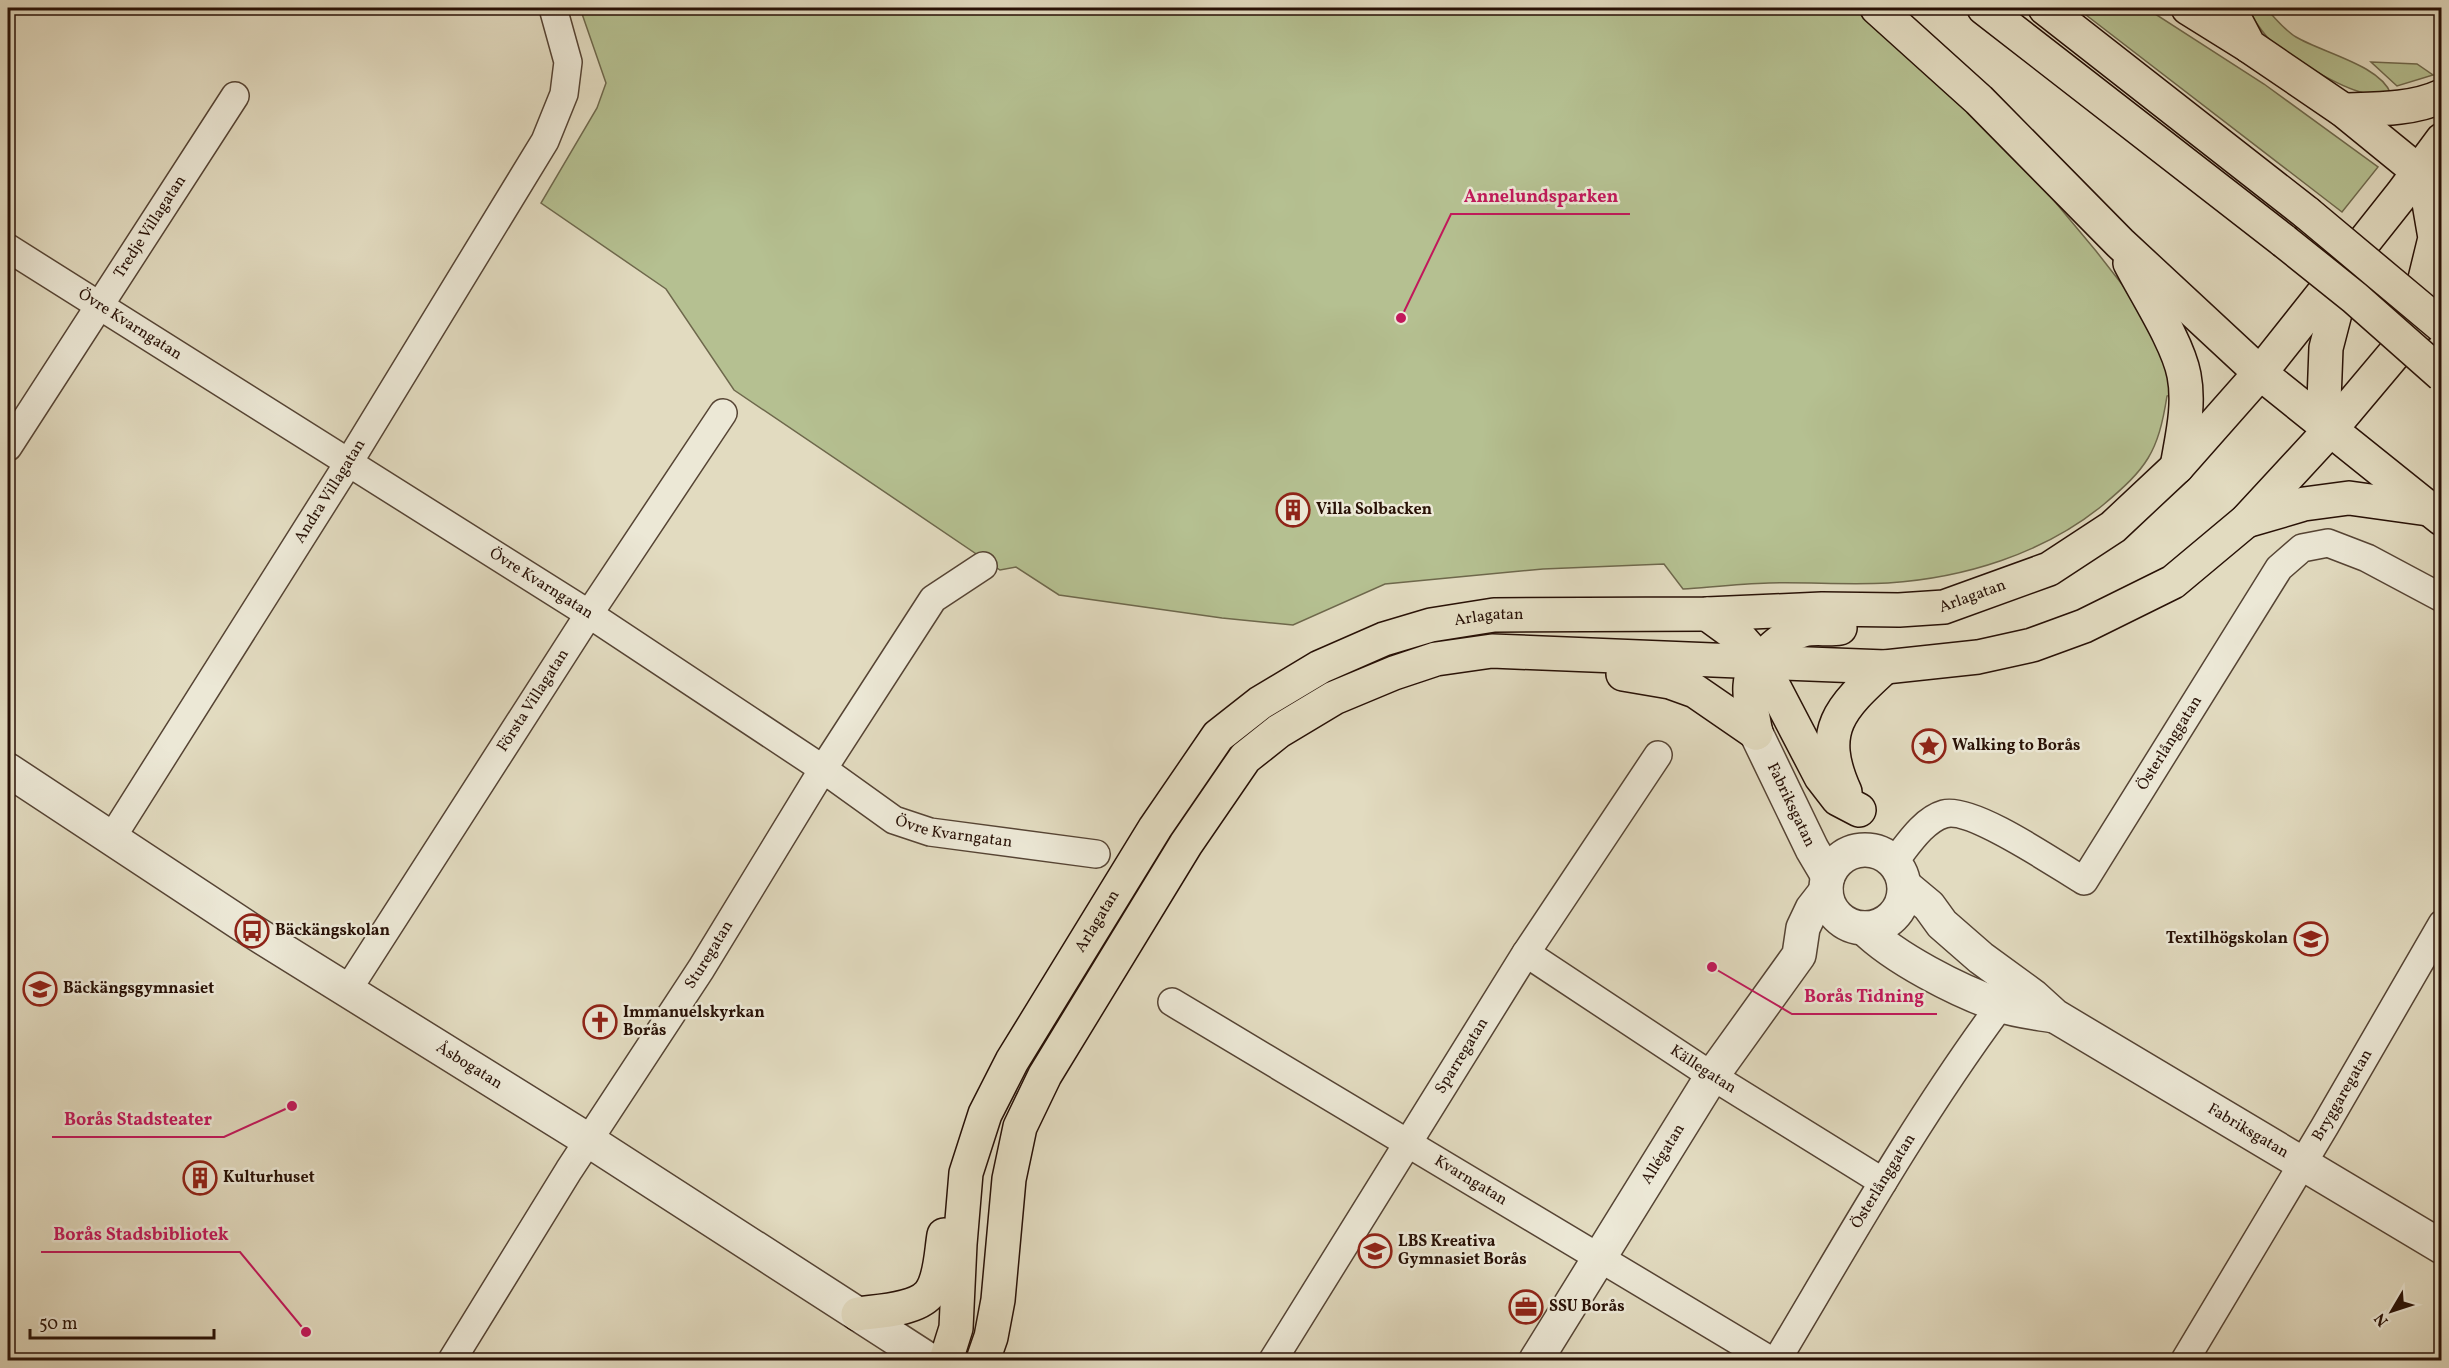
<svg xmlns="http://www.w3.org/2000/svg" width="2449" height="1368" font-family="Vollkorn,serif">
  <rect width="100%" height="100%" fill="#e2dbc0"/>
  <filter id="stains"><feTurbulence type="fractalNoise" baseFrequency=".00333" numOctaves="4"/><feColorMatrix values="0 0 0 0 .2 0 0 0 0 .09 0 0 0 0 .02 0 0 0 .5 -.17"/></filter>
  <radialGradient id="worn" r=".72"><stop offset=".6" stop-color="#630" stop-opacity="0"/><stop offset="1" stop-color="#630" stop-opacity=".3"/></radialGradient>
  <g fill="#b5c091" stroke="#6e684c" stroke-width="1.5">
    <path d="M 580,8 L 1859,8 L 1918,59 L 2036,179 L 2096,251 L 2142,310 L 2177,393 L 2167,396 C 2158,453 2147,468 2103,505 C 2043,554 1964,578 1888,583 C 1848,585 1808,582 1769,583 C 1740,584 1711,587 1683,589 L 1664,564 L 1543,569 L 1385,584 L 1293,625 L 1222,618 L 1059,595 L 1016,567 L 1000,570 L 734,390 L 666,289 L 541,203 L 597,108 L 606,83 Z"/>
    <polygon points="2077,8 2146,8 2264,84 2378,167 2342,212"/>
    <path d="M 2247,8 L 2265,8 C 2275,17 2284,30 2296,37 C 2323,53 2380,65 2391,94 C 2383,94 2372,96 2364,93 C 2339,87 2290,58 2271,41 C 2261,32 2254,19 2247,8 Z"/>
    <polygon points="2371,62 2417,64 2433,75 2397,86"/>
  </g>
  <g fill="none" stroke-linecap="round" stroke-linejoin="round">
    <g stroke="#564434" stroke-width="30">
      <g id="minor">
        <path id="s1" d="M 8,248 L 589,614 L 823,769 L 894,820 L 930,832 L 1096,854"/>
        <path id="s2" d="M 8,447 L 235,96"/>
        <path id="s3" d="M 111,839 L 349,462 L 545,141 L 564,94 L 568,62 L 553,8"/>
        <path id="s4" d="M 1894,862 C 1907,846 1923,820 1944,814 C 1972,806 2057,865 2084,881 L 2279,568 L 2302,548 L 2328,543 L 2367,558 L 2442,598"/>
        <path id="s5" d="M 1526,953 L 1712,1076 L 1883,1182"/>
        <path id="s6" d="M 347,991 L 589,614 L 723,413"/>
        <path id="s7" d="M 1172,1002 L 1770,1360"/>
        <path id="s8" d="M 452,1360 L 569,1170 L 701,969 L 823,769 L 933,599 L 983,566"/>
        <path id="s9" d="M 1273,1360 L 1526,953 L 1658,755"/>
        <path id="s10" d="M 1777,1360 C 1848,1241 1917,1118 2000,1006"/>
        <path id="s11" d="M 2185,1360 L 2325,1126 L 2442,924"/>
      </g>
    </g>
    <g stroke="#564434" stroke-width="36">
      <g id="tertiary">
        <path id="s12" d="M 1756,733 L 1812,849 L 1828,876"/>
        <path id="s13" d="M 8,770 L 252,931 L 588,1140 L 929,1360"/>
        <circle cx="1865" cy="889" r="39"/>
        <path id="s14" d="M 1905,886 L 1929,906 L 1942,924 L 1981,958 L 2033,996 L 2055,1016 L 2442,1247"/>
        <path d="M 1864,928 C 1894,958 1958,991 1999,1005 C 2016,1011 2036,1013 2054,1016"/>
        <path id="s15" d="M 1536,1360 L 1712,1076 L 1799,955 L 1803,928 L 1812,909 L 1826,891"/>
      </g>
    </g>
    <g stroke="#281106" stroke-width="36">
      <g id="primary">
        <polyline points="2229,8 2249,46 2343,110 2419,172 2428,197 2435,238 2414,324"/>
        <path d="M 2343,110 C 2375,109 2412,110 2442,96"/>
        <polyline points="1707,614 1740,638 1761,662 1821,777 1838,799 1859,810"/>
        <polyline points="1623,674 1670,682 1695,691 1756,733"/>
        <path d="M 1756,733 C 1753,718 1749,702 1750,686 C 1751,663 1781,636 1803,630 C 1814,627 1828,630 1840,628"/>
        <path d="M 1845,792 C 1817,730 1840,708 1885,667"/>
        <path d="M 858,1314 C 878,1311 915,1310 929,1294 C 941,1280 941,1252 944,1235"/>
        <path id="s16" d="M 946,1360 L 956,1328 L 960,1244 L 966,1173 L 985,1114 L 1012,1061 L 1155,828 L 1218,736 L 1260,703 L 1320,667 L 1384,639 L 1431,625 L 1494,615 L 1707,614 L 1822,609 L 1899,610 L 1944,607 L 2049,569 L 2113,527 L 2177,467 L 2260,373 L 2402,194 L 2442,140"/>
        <polyline points="983,1360 991,1337 998,1300 1009,1179 1020,1127 1045,1075 1186,844 1245,758 1279,731 1334,698 1394,673 1436,659 1492,651 1885,667 1978,657 2032,645 2084,626 2173,582 2246,521 2331,429 2442,297"/>
      </g>
    </g>
    <g stroke="#281106" stroke-width="36">
      <g id="motorway">
        <polyline points="1877,8 1979,100 2120,243 2260,373 2442,519"/>
        <polyline points="1984,8 2284,241"/>
        <polyline points="2045,8 2307,213"/>
        <polyline points="2188,8 2249,46"/>
        <polyline points="2419,172 2442,188"/>
        <path d="M 2130,263 C 2146,294 2178,343 2184,375 C 2190,406 2182,437 2177,467"/>
        <polyline points="2331,429 2324,401 2326,348 2348,263"/>
        <polyline points="2246,521 2304,504 2349,498 2428,509"/>
      </g>
    </g>
    <use href="#minor" stroke="#ece8d6" stroke-width="27"/>
    <use href="#tertiary" stroke="#ece8d6" stroke-width="33"/>
    <use href="#primary" stroke="#e2dbc0" stroke-width="33"/>
    <use href="#motorway" stroke="#e2dbc0" stroke-width="33"/>
    <g stroke="#281106" stroke-width="36" stroke-linecap="butt">
      <g id="motorway-bridge">
        <polyline points="2307,213 2442,326"/>
        <polyline points="2284,241 2355,298 2442,375"/>
      </g>
    </g>
    <use href="#motorway-bridge" stroke="#e2dbc0" stroke-width="33"/>
  </g>
  <defs>
    <g id="building-ring" transform="scale(1.725)"><circle r="9.5" fill="#ece8d6" stroke="#8f2418" stroke-width="1.5"/><path d="M-4-6H4V6H1V3H-1V6H-4ZM-2.5-4.3h1.7v1.8h-1.7ZM.8-4.3h1.7v1.8H.8ZM-2.5-1h1.7V.8h-1.7ZM.8-1h1.7V.8H.8Z" fill="#8f2418"/></g>
    <g id="sight-ring" transform="scale(1.725)"><circle r="9.5" fill="#ece8d6" stroke="#8f2418" stroke-width="1.5"/><path d="M0-6L1.8-2.2L6-1.7L2.9 1.2L3.7 5.4L0 3.3L-3.7 5.4L-2.9 1.2L-6-1.7L-1.8-2.2Z" fill="#8f2418"/></g>
    <g id="bus-ring" transform="scale(1.725)"><circle r="9.5" fill="#ece8d6" stroke="#8f2418" stroke-width="1.5"/><path d="M-5-6H5V4H4V6H2V4H-2V6H-4V4H-5ZM-3.5-4V0h7V-4ZM-3.5 1.2v1.5H-2V1.2ZM2 1.2v1.5H3.5V1.2Z" fill="#8f2418"/></g>
    <g id="university-ring" transform="scale(1.725)"><circle r="9.5" fill="#ece8d6" stroke="#8f2418" stroke-width="1.5"/><path d="M0-5L7-2L0 1L-7-2ZM-4 1L0 2.5L4 1V4Q0 6-4 4Z" fill="#8f2418"/></g>
    <g id="school-ring" transform="scale(1.725)"><circle r="9.5" fill="#ece8d6" stroke="#8f2418" stroke-width="1.5"/><path d="M0-5L7-2L0 1L-7-2ZM-4 1L0 2.5L4 1V4Q0 6-4 4Z" fill="#8f2418"/></g>
    <g id="church-ring" transform="scale(1.725)"><circle r="9.5" fill="#ece8d6" stroke="#8f2418" stroke-width="1.5"/><path d="M-1.2-6h2.4v3.5h3.3v2.4h-3.3V6h-2.4V-.1h-3.3v-2.4h3.3Z" fill="#8f2418"/></g>
    <g id="office-ring" transform="scale(1.725)"><circle r="9.5" fill="#ece8d6" stroke="#8f2418" stroke-width="1.5"/><path d="M-6-3h4V-5.5h4V-3h4V5H-6ZM-1-4.5V-3h2v-1.5ZM-6 0V1H6V0Z" fill="#8f2418"/></g>
  </defs>
  <g fill-rule="evenodd">
    <use href="#building-ring" x="1293" y="510"/>
    <use href="#sight-ring" x="1929" y="746"/>
    <use href="#bus-ring" x="252" y="931"/>
    <use href="#university-ring" x="2311" y="939"/>
    <use href="#school-ring" x="40" y="989"/>
    <use href="#church-ring" x="600" y="1022"/>
    <use href="#building-ring" x="200" y="1178"/>
    <use href="#school-ring" x="1375" y="1251"/>
    <use href="#office-ring" x="1526" y="1307"/>
  </g>
  <g text-anchor="middle" dominant-baseline="central" stroke-width="5" stroke-linejoin="round" paint-order="stroke">
    <g font-size="16" fill="#281106" stroke="#ece8d6">
      <text stroke="none"><textPath href="#s2" startOffset="262">Tredje Villagatan</textPath></text>
      <text stroke="none"><textPath href="#s1" startOffset="144">Övre Kvarngatan</textPath></text>
      <text stroke="none"><textPath href="#s3" startOffset="411">Andra Villagatan</textPath></text>
      <text stroke="none"><textPath href="#s1" startOffset="630">Övre Kvarngatan</textPath></text>
      <text stroke="none"><textPath href="#s16" startOffset="1482">Arlagatan</textPath></text>
      <text stroke="none"><textPath href="#s16" startOffset="996">Arlagatan</textPath></text>
      <text stroke="none"><textPath href="#s6" startOffset="345">Första Villagatan</textPath></text>
      <text stroke="none"><textPath href="#s4" startOffset="390">Österlånggatan</textPath></text>
      <text stroke="none"><textPath href="#s12" startOffset="80">Fabriksgatan</textPath></text>
      <text stroke="none"><textPath href="#s1" startOffset="1116">Övre Kvarngatan</textPath></text>
      <text stroke="none"><textPath href="#s16" startOffset="474">Arlagatan</textPath></text>
      <text stroke="none"><textPath href="#s8" startOffset="480">Sturegatan</textPath></text>
      <text stroke="none"><textPath href="#s9" startOffset="358">Sparregatan</textPath></text>
      <text stroke="none"><textPath href="#s13" startOffset="548">Åsbogatan</textPath></text>
      <text stroke="none"><textPath href="#s5" startOffset="212">Källegatan</textPath></text>
      <text stroke="none"><textPath href="#s11" startOffset="308">Bryggaregatan</textPath></text>
      <text stroke="none"><textPath href="#s14" startOffset="424">Fabriksgatan</textPath></text>
      <text stroke="none"><textPath href="#s15" startOffset="242">Allégatan</textPath></text>
      <text stroke="none"><textPath href="#s7" startOffset="348">Kvarngatan</textPath></text>
      <text stroke="none"><textPath href="#s10" startOffset="208">Österlånggatan</textPath></text>
    </g>
    <g font-size="16" font-weight="bold" fill="#281106" stroke="#ece8d6" text-anchor="start">
      <text x="1316" y="510">Villa Solbacken</text>
      <text x="1952" y="746">Walking to Borås</text>
      <text x="275" y="931">Bäckängskolan</text>
      <text x="2288" y="939" text-anchor="end">Textilhögskolan</text>
      <text x="63" y="989">Bäckängsgymnasiet</text>
      <text x="623" y="1013">Immanuelskyrkan<tspan x="623" dy="18">Borås</tspan></text>
      <text x="223" y="1178">Kulturhuset</text>
      <text x="1398" y="1242">LBS Kreativa<tspan x="1398" dy="18">Gymnasiet Borås</tspan></text>
      <text x="1549" y="1307">SSU Borås</text>
    </g>
  </g>
  <path fill="none" stroke="#c2185b" stroke-width="2" d="M1401 318L1451 214H1630M1712 967L1792 1014H1937M292 1106L224 1137H52M306 1332L240 1252H41"/>
  <g fill="#c2185b" stroke="#ece8d6" stroke-width="2">
    <circle cx="1401" cy="318" r="6"/>
    <circle cx="1712" cy="967" r="6"/>
    <circle cx="292" cy="1106" r="6"/>
    <circle cx="306" cy="1332" r="6"/>
  </g>
  <g font-size="18" text-anchor="middle" font-weight="bold" fill="#c2185b" stroke="#ece8d6" stroke-width="5" stroke-linejoin="round" paint-order="stroke">
    <text x="1541" y="202">Annelundsparken</text>
    <text x="1864" y="1002">Borås Tidning</text>
    <text x="138" y="1125">Borås Stadsteater</text>
    <text x="141" y="1240">Borås Stadsbibliotek</text>
  </g>
  <rect width="2449" height="1368" fill="none" stroke="#e2dbc0" stroke-width="30"/>
  <rect x="9" y="9" width="2431" height="1350" fill="none" stroke="#281106" stroke-width="3"/>
  <rect x="15" y="15" width="2419" height="1338" fill="none" stroke="#281106" stroke-width="1.5"/>
  <g transform="translate(2392 1311) rotate(231)" stroke="#ece8d6" stroke-width="4.5" paint-order="stroke">
  <path d="M0-4.5L10 22L0 15L-10 22Z" fill="#281106"/>
  <text y="-9" font-size="16" font-weight="bold" text-anchor="middle" fill="#281106">N</text>
  </g>
  <path d="M30 1329v9h184v-9" fill="none" stroke="#281106" stroke-width="3"/>
  <text x="39" y="1329" font-size="18" fill="#281106" stroke="#ece8d6" stroke-width="4.5" paint-order="stroke">50 m</text>
  <rect width="100%" height="100%" filter="url(#stains)"/>
  <rect width="100%" height="100%" fill="url(#worn)"/>
</svg>
